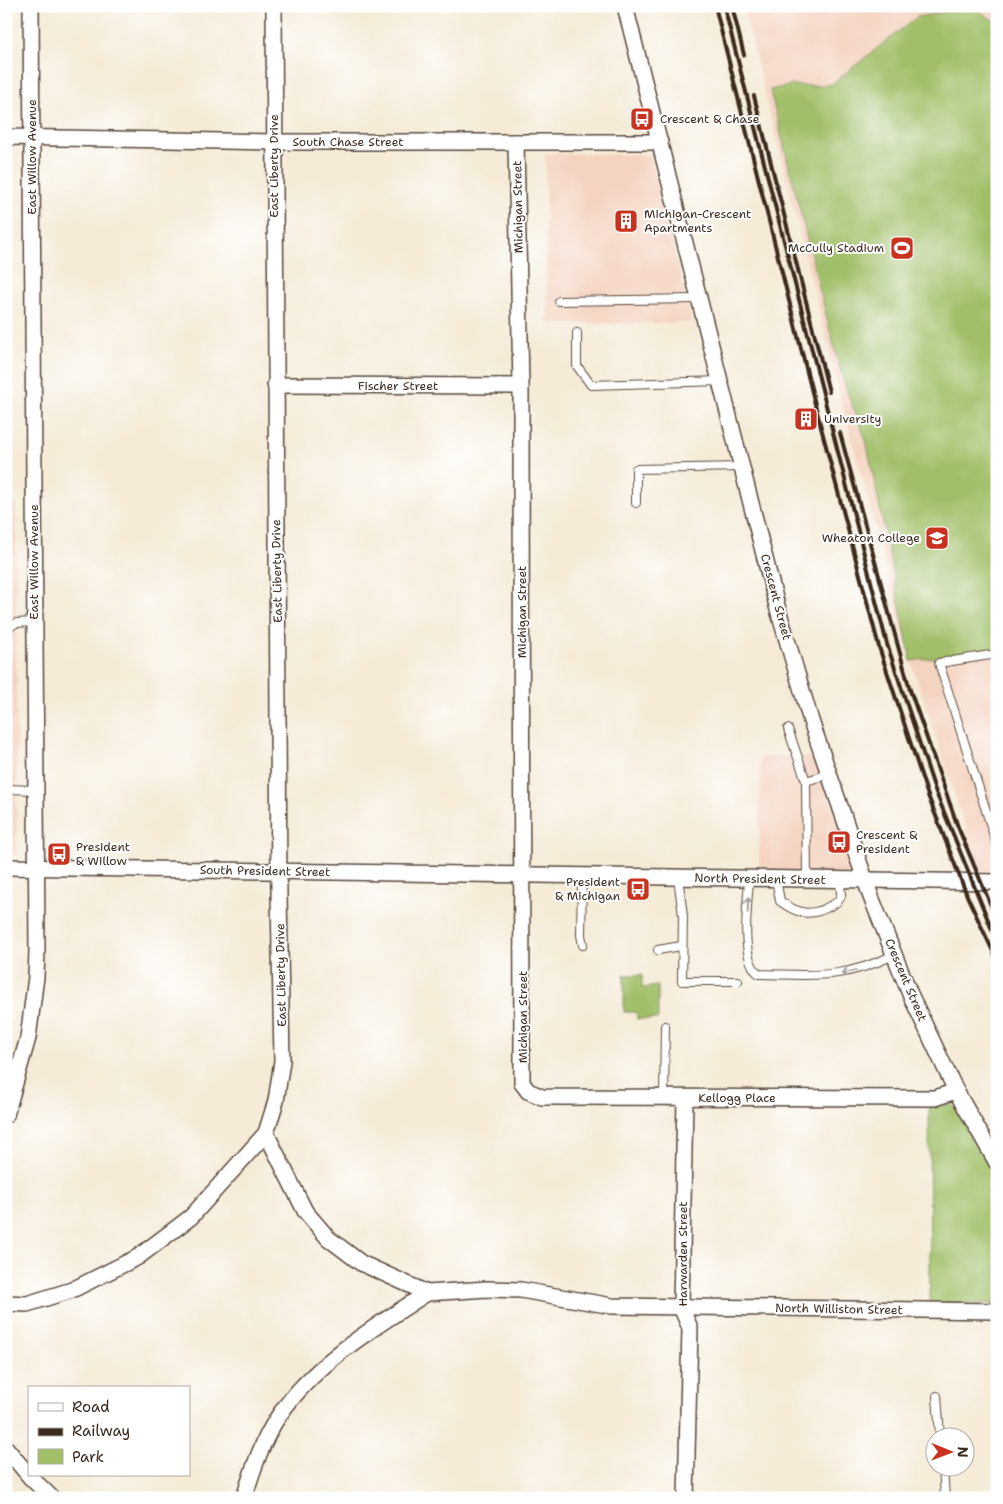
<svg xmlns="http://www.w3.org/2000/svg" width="1003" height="1504" font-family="'Shantell Sans',sans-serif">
  <rect width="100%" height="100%" fill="#fff"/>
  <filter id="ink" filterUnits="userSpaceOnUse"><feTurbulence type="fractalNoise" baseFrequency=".02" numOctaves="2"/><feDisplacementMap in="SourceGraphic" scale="10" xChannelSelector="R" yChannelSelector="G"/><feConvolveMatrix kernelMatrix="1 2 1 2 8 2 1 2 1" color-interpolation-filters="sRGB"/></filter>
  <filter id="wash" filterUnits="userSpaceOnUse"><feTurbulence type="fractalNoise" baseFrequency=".0096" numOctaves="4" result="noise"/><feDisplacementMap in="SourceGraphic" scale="20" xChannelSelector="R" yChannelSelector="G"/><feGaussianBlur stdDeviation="1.12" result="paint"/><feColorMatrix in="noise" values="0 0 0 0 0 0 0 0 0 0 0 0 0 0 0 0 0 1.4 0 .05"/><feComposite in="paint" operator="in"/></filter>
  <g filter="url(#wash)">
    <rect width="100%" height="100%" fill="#f5ebd7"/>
    <g fill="#f4d3c0">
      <polygon points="743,6 997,6 997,872 980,872 911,661 845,415"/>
      <polygon points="545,153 651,155 692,323 547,324"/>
      <polygon points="6,503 16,503 17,855 6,855"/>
      <polygon points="760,757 814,757 858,874 759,874"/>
    </g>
    <g fill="#a0bf67" stroke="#6e7442">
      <polygon points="949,6 972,6 997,23 997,648 911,661 866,440 847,392 835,351 770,90 792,85 818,86 832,84 917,17 949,11"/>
      <polygon points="624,975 642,975 642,988 658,986 658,1019 637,1019 637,1012 624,1012"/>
      <polygon points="929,1105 952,1105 958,1109 997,1180 997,1304 930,1303"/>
    </g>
  </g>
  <g filter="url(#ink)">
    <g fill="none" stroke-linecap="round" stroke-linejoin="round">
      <g stroke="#57473a" stroke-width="10">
        <g id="lane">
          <polyline points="559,301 699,299"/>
          <polyline points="577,333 577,366 591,385 721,381"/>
          <polyline points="636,503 636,469 743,467"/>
          <polyline points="6,629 16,623 34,622"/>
          <polyline points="997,654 939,663 997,845"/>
          <polyline points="788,729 806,781"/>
          <polyline points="6,789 37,790"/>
          <polyline points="582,876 581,935 583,945"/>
          <polyline points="678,877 683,916 682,981 738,981"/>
          <path d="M 749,879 C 748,902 739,959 759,974 C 815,975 841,980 894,955"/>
          <path d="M 776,879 L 780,901 C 797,914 811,917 830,906 C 835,904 840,901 841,895 C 841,891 840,885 840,880"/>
          <polyline points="807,879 806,781 829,774"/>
          <polyline points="658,950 681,946"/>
          <polyline points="664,1098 665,1026"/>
          <polyline points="937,1396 940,1436"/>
          <polyline points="943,1466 945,1498"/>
        </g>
      </g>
      <g stroke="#57473a" stroke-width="18">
        <g id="street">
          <polyline points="625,6 777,606 811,721 871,897 910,994 956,1091 997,1163"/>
          <polyline points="6,137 274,142 660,142"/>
          <polyline points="516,142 521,386 522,1083 528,1091 542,1097 935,1098 956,1091"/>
          <polyline points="275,385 521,386"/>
          <polyline points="6,867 997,882"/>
          <polyline points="685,1098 681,1307 690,1328 686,1498"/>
          <polyline points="6,1115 28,1038 36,977 37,951 31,6"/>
          <polyline points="266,1133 305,1211 328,1238 361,1263 427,1293 487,1289 521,1290 612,1306 997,1311"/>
          <polyline points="6,1303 27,1304 72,1290 138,1257 191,1217 266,1133 276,1101 282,1061 279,894 274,6"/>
          <polyline points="6,1448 30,1477 52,1498"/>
          <path d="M 244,1498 C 253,1469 263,1438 280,1414 C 317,1361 375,1327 427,1293"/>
        </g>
      </g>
      <use href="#lane" stroke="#fff" stroke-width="8"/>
      <use href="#street" stroke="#fff" stroke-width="15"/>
      <g stroke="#3b2a1e" stroke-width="4">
        <polyline points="715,6 818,416 879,647 927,793 968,898 997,960"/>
        <polyline points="724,6 887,644 935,790 997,942"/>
        <polyline points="732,6 744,55"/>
        <polyline points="754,96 829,392"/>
        <polyline points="840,433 910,690 958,827 997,920"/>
      </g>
    </g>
    <defs><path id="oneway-shaft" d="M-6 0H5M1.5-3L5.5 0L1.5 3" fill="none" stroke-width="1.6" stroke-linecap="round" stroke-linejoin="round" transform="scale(1.25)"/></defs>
    <g stroke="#a79f9a">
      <use href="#oneway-shaft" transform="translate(748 905) rotate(-87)"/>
      <use href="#oneway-shaft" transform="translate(849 972) rotate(167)"/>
    </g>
  </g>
  <defs>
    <g id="bus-square" transform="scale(1.25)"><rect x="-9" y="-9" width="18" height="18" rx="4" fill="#c8321e" stroke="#fff"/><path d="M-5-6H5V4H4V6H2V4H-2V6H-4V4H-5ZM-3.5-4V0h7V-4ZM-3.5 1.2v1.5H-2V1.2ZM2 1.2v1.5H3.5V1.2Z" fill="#fff"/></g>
    <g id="building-square" transform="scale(1.25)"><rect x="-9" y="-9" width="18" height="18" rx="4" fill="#c8321e" stroke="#fff"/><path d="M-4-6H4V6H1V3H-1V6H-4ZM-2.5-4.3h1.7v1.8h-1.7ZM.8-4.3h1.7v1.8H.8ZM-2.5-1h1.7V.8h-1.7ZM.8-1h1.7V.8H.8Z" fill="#fff"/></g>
    <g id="stadium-square" transform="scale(1.25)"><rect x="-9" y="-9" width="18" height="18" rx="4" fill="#c8321e" stroke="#fff"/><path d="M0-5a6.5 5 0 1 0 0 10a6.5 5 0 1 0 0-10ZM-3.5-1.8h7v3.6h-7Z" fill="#fff"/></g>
    <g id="university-square" transform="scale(1.25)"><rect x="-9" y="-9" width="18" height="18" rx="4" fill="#c8321e" stroke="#fff"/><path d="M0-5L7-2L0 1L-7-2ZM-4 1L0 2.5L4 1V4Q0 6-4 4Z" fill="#fff"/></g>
  </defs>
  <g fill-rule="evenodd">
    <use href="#bus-square" x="642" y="119"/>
    <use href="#building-square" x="626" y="221"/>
    <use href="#stadium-square" x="902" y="248"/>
    <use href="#building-square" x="806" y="419"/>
    <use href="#university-square" x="937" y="538"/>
    <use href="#bus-square" x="839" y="842"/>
    <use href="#bus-square" x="59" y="854"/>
    <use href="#bus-square" x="638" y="889"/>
  </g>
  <g text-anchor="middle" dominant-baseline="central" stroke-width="4" stroke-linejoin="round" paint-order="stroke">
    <g font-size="12" fill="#3b2a1e" stroke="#fff" text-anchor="start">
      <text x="660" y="119">Crescent &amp; Chase</text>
      <text x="644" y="214">Michigan-Crescent<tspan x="644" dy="14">Apartments</tspan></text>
      <text x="884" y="248" text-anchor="end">McCully Stadium</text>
      <text x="824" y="419">University</text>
      <text x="920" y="538" text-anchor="end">Wheaton College</text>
      <text x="856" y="835">Crescent &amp;<tspan x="856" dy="14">President</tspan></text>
      <text x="76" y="847">President<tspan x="76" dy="14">&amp; Willow</tspan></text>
      <text x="620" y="882" text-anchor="end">President<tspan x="620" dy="14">&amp; Michigan</tspan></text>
    </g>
    <g font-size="12" fill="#3b2a1e" stroke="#fff">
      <text x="348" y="142">South Chase Street</text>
      <text transform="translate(32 157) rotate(-90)">East Willow Avenue</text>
      <text transform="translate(274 166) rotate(-90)">East Liberty Drive</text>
      <text transform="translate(518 207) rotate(-91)">Michigan Street</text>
      <text x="398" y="386">Fischer Street</text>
      <text transform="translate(34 562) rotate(-90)">East Willow Avenue</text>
      <text transform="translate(277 571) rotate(-91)">East Liberty Drive</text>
      <text transform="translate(776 597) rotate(75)">Crescent Street</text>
      <text transform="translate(522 612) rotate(-90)">Michigan Street</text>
      <text transform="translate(265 871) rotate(1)">South President Street</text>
      <text transform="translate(760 879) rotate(1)">North President Street</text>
      <text transform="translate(281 975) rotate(-91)">East Liberty Drive</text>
      <text transform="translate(906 980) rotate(67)">Crescent Street</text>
      <text transform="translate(523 1017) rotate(-90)">Michigan Street</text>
      <text x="737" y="1098">Kellogg Place</text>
      <text transform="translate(683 1254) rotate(-90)">Harwarden Street</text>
      <text transform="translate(839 1309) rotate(1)">North Williston Street</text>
    </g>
  </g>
  <rect width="1003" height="1504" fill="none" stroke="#fff" stroke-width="25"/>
  <rect x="28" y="1386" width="162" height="90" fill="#ffffff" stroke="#b1aaa5"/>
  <rect x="38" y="1403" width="25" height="8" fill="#ffffff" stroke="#b1aaa5"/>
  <text x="72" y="1412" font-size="15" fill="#3b2a1e">Road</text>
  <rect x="38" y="1428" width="25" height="8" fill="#3b2a1e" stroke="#b1aaa5"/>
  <text x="72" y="1436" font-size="15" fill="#3b2a1e">Railway</text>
  <rect x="38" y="1449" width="25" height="15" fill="#a0bf67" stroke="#b1aaa5"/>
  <text x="72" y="1462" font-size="15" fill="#3b2a1e">Park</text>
  <g transform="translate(950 1452) rotate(91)"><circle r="24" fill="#ffffff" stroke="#b1aaa5"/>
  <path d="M0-4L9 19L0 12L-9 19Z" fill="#c8321e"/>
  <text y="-8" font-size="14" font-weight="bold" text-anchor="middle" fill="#3b2a1e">N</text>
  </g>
</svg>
